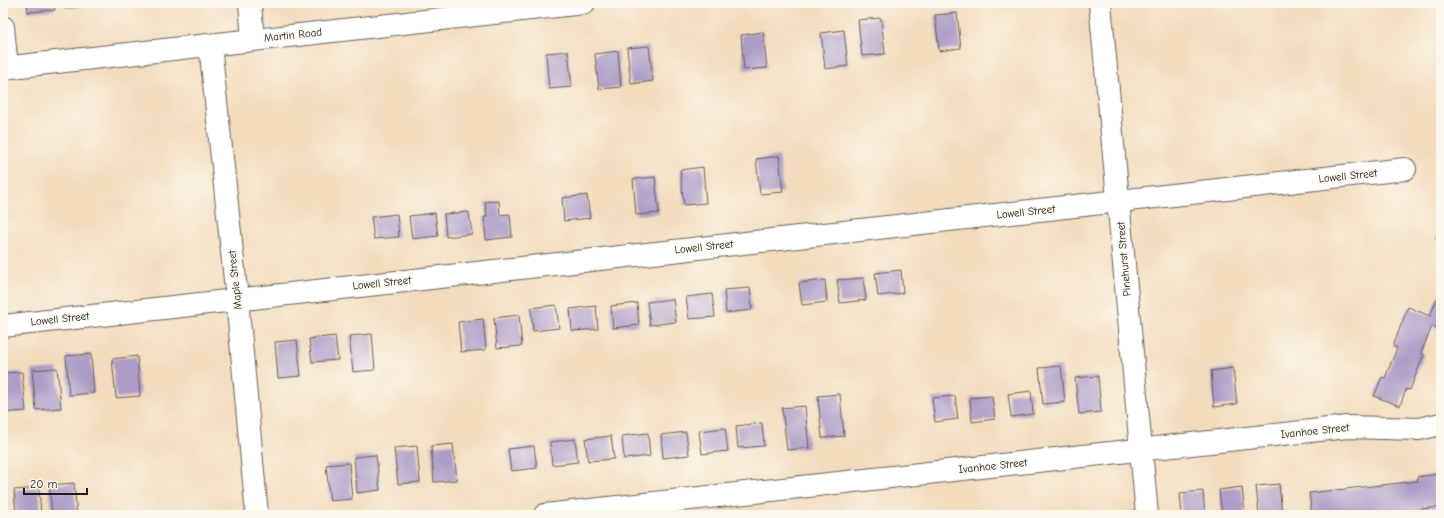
<svg xmlns="http://www.w3.org/2000/svg" width="1444" height="518" font-family="'Comic Neue',sans-serif">
  <rect width="100%" height="100%" fill="#fbf7ec"/>
  <filter id="ink" filterUnits="userSpaceOnUse"><feTurbulence type="fractalNoise" baseFrequency=".025" numOctaves="2"/><feDisplacementMap in="SourceGraphic" scale="8" xChannelSelector="R" yChannelSelector="G"/><feConvolveMatrix kernelMatrix="1 2 1 2 8 2 1 2 1" color-interpolation-filters="sRGB"/></filter>
  <filter id="wash" filterUnits="userSpaceOnUse"><feTurbulence type="fractalNoise" baseFrequency=".012" numOctaves="4" result="noise"/><feDisplacementMap in="SourceGraphic" scale="16" xChannelSelector="R" yChannelSelector="G"/><feGaussianBlur stdDeviation="0.9" result="paint"/><feColorMatrix in="noise" values="0 0 0 0 0 0 0 0 0 0 0 0 0 0 0 0 0 1.4 0 .05"/><feComposite in="paint" operator="in"/></filter>
  <g filter="url(#wash)">
    <rect width="100%" height="100%" fill="#f3dcbd"/>
    <g id="blocks">
      <g fill="#ae9cc7">
        <polygon points="27,3 54,3 55,10 28,12"/>
        <polygon points="65,3 92,3 93,5 65,8"/>
        <polygon points="957,13 961,48 939,51 935,15"/>
        <polygon points="881,18 885,54 862,56 858,20"/>
        <polygon points="844,30 848,66 825,69 821,33"/>
        <polygon points="763,32 767,68 744,70 741,35"/>
        <polygon points="649,46 653,81 631,84 627,48"/>
        <polygon points="568,51 572,87 549,89 546,53"/>
        <polygon points="618,51 621,87 599,89 595,54"/>
        <polygon points="779,156 783,192 760,194 756,159"/>
        <polygon points="703,167 706,203 684,205 680,170"/>
        <polygon points="655,177 659,213 636,215 633,179"/>
        <polygon points="587,195 590,218 564,221 562,198"/>
        <polygon points="499,201 500,215 510,214 512,237 486,240 484,217 487,217 485,202"/>
        <polygon points="469,212 472,234 446,237 444,214"/>
        <polygon points="435,213 438,236 412,239 409,216"/>
        <polygon points="397,214 399,237 374,239 371,217"/>
        <polygon points="1441,227 1441,240 1436,239"/>
        <polygon points="901,270 903,293 878,296 875,273"/>
        <polygon points="863,278 866,300 840,303 837,280"/>
        <polygon points="825,280 827,302 802,305 799,283"/>
        <polygon points="750,288 752,310 726,313 724,290"/>
        <polygon points="712,294 715,317 689,319 686,297"/>
        <polygon points="1437,298 1441,299 1441,329 1432,326 1421,353 1424,354 1410,390 1406,389 1400,406 1374,396 1382,377 1385,378 1397,348 1393,346 1408,307 1430,316"/>
        <polygon points="673,299 676,322 650,325 647,302"/>
        <polygon points="637,303 639,325 613,328 611,306"/>
        <polygon points="556,305 559,328 533,331 531,308"/>
        <polygon points="596,306 598,329 572,331 570,309"/>
        <polygon points="519,315 522,346 497,348 494,318"/>
        <polygon points="483,319 486,350 461,352 458,322"/>
        <polygon points="372,334 375,370 353,372 349,336"/>
        <polygon points="335,336 338,360 312,362 309,339"/>
        <polygon points="297,340 301,376 278,378 275,342"/>
        <polygon points="91,354 94,393 69,395 66,356"/>
        <polygon points="137,356 140,396 116,398 112,359"/>
        <polygon points="1061,366 1065,402 1043,404 1039,368"/>
        <polygon points="57,368 61,408 36,410 32,370"/>
        <polygon points="1233,368 1237,404 1214,407 1211,371"/>
        <polygon points="22,372 26,411 3,413 3,373"/>
        <polygon points="1098,376 1101,412 1079,414 1075,378"/>
        <polygon points="1031,391 1033,414 1011,417 1008,394"/>
        <polygon points="840,394 844,436 822,438 818,396"/>
        <polygon points="955,396 958,419 935,422 932,398"/>
        <polygon points="992,396 995,419 972,422 970,398"/>
        <polygon points="805,406 809,448 787,450 782,408"/>
        <polygon points="762,423 764,446 738,448 736,426"/>
        <polygon points="725,428 728,451 702,454 699,431"/>
        <polygon points="686,432 689,455 663,458 661,435"/>
        <polygon points="648,433 650,456 624,459 622,436"/>
        <polygon points="611,436 614,459 588,461 585,439"/>
        <polygon points="575,439 578,462 552,465 550,442"/>
        <polygon points="453,444 457,480 434,482 431,446"/>
        <polygon points="417,446 420,482 398,484 394,448"/>
        <polygon points="534,446 537,468 511,471 508,449"/>
        <polygon points="376,455 380,490 357,493 354,457"/>
        <polygon points="349,463 352,499 330,501 326,465"/>
        <polygon points="1439,474 1440,479 1441,479 1441,507 1367,515 1312,515 1309,493 1418,481 1417,477"/>
        <polygon points="74,483 77,515 52,515 49,485"/>
        <polygon points="1279,484 1282,515 1259,515 1256,486"/>
        <polygon points="1242,487 1245,515 1222,515 1219,490"/>
        <polygon points="39,488 41,515 16,515 14,490"/>
        <polygon points="1203,491 1205,515 1182,515 1180,493"/>
      </g>
    </g>
  </g>
  <g filter="url(#ink)">
    <use href="#blocks" fill-opacity="0" stroke="#675f54" stroke-width="1"/>
    <g fill="none" stroke-linecap="round" stroke-linejoin="round">
      <g stroke="#675f54" stroke-width="24">
        <g id="minor">
          <polyline points="250,3 253,40"/>
          <polyline points="1100,3 1147,515"/>
          <polyline points="3,27 7,68"/>
          <polyline points="210,45 237,299 257,515"/>
          <polyline points="3,68 584,3"/>
          <polyline points="3,326 1405,169"/>
          <polyline points="545,515 1347,427 1419,429 1441,424"/>
        </g>
      </g>
      <use href="#minor" stroke="#fff" stroke-width="22"/>
    </g>
  </g>
  <g text-anchor="middle" dominant-baseline="central" stroke-width="3" stroke-linejoin="round" paint-order="stroke">
    <g font-size="11" fill="#1c1c1c" stroke="#fbf7ec">
      <text transform="translate(293 35) rotate(-6)">Martin Road</text>
      <text transform="translate(1348 176) rotate(-6)">Lowell Street</text>
      <text transform="translate(1026 212) rotate(-6)">Lowell Street</text>
      <text transform="translate(704 247) rotate(-6)">Lowell Street</text>
      <text transform="translate(1124 259) rotate(-95)">Pinehurst Street</text>
      <text transform="translate(235 280) rotate(-96)">Maple Street</text>
      <text transform="translate(382 283) rotate(-6)">Lowell Street</text>
      <text transform="translate(60 319) rotate(-6)">Lowell Street</text>
      <text transform="translate(1315 431) rotate(-6)">Ivanhoe Street</text>
      <text transform="translate(993 466) rotate(-6)">Ivanhoe Street</text>
    </g>
  </g>
  <rect width="1444" height="518" fill="none" stroke="#fbf7ec" stroke-width="16"/>
  <path d="M24 488v6h63v-6" fill="none" stroke="#1c1c1c" stroke-width="2"/>
  <text x="30" y="488" font-size="12" fill="#1c1c1c" stroke="#fbf7ec" stroke-width="3" paint-order="stroke">20 m</text>
</svg>
